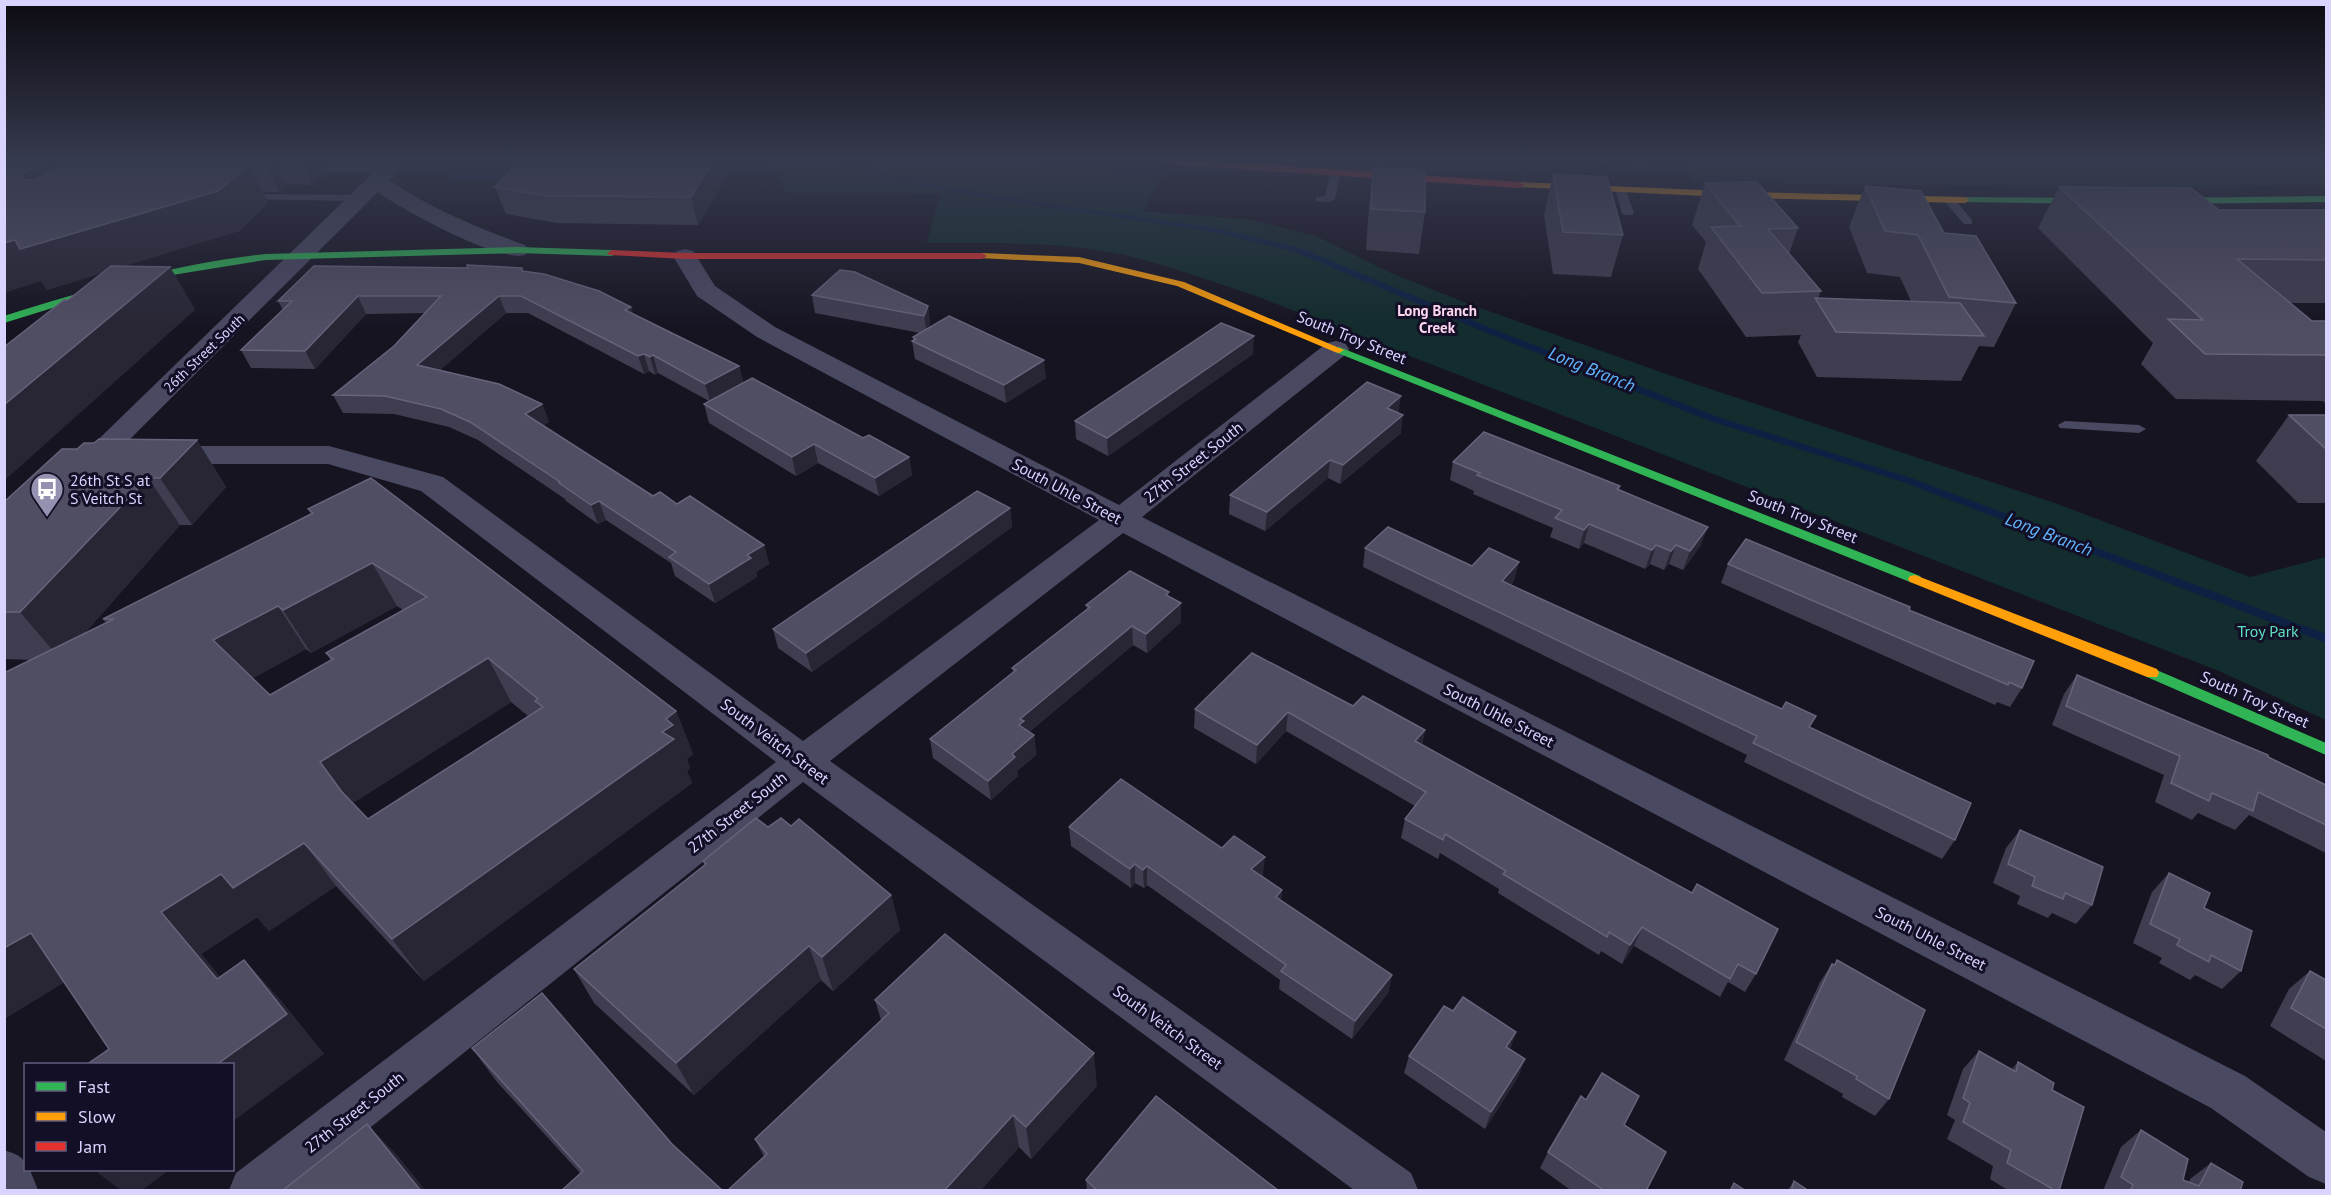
<svg xmlns="http://www.w3.org/2000/svg" width="2331" height="1195" font-family="'PT Sans',sans-serif">
  <rect width="100%" height="100%" fill="#161421"/>
  <g fill="#132c2d">
    <path d="M 753,161 L 1027,161 L 1161,175 L 1144,211 L 1253,220 L 1316,236 L 1391,273 L 1466,303 L 1692,383 L 2055,503 L 2250,577 L 2326,557 L 2326,720 L 2219,671 L 1256,296 C 1212,282 1169,265 1124,255 C 1059,241 993,243 927,243 L 940,194 L 785,192 L 780,173 Z"/>
    <path d="M 1682,161 L 2326,161 L 2326,185 C 2115,189 1904,186 1693,181 Z"/>
  </g>
  <polygon fill="#0d2144" points="461,167 522,167 510,181 449,179"/>
  <g fill="none" stroke-linecap="round" stroke-linejoin="round">
    <polygon fill="#0d2144" fill-rule="evenodd" points="838,161 850,161 894,177 986,194 1214,228 1301,248 1493,329 1718,417 1911,478 2326,634 2326,643 1903,482 1710,421 1487,333 1295,252 1214,232 986,198 892,181"/>
    <g fill="#4a4962" fill-rule="evenodd">
      <polygon points="330,166 389,166 394,169 389,172 326,171 325,169"/>
      <polygon points="1335,172 1340,175 1335,199 1330,202 1316,201 1316,197 1325,196 1330,175"/>
      <polygon points="1621,188 1626,191 1634,213 1632,215 1624,215 1622,213 1616,191"/>
      <polygon points="244,194 360,195 365,198 360,201 240,199 239,197"/>
      <polygon points="1950,198 1954,199 1972,220 1972,224 1964,224 1946,203 1944,201"/>
      <polygon points="2065,421 2139,425 2146,429 2139,433 2060,428 2058,425"/>
    </g>
    <g fill="#4a4962" fill-rule="evenodd">
      <path d="M 385,161 L 407,161 L 389,180 C 431,209 478,228 525,245 L 529,250 L 525,255 C 497,262 403,210 378,192 L 94,475 L 84,478 L 74,475 L 69,469 L 74,463 Z"/>
      <polygon points="685,249 693,251 715,286 775,327 1119,505 1327,343 1336,341 1345,343 1349,349 1345,355 1142,517 2245,1076 2326,1132 2326,1184 2309,1177 2211,1108 1123,533 830,761 1411,1173 1418,1190 1354,1190 803,782 292,1190 229,1190 236,1173 776,762 421,491 328,464 162,464 152,461 147,455 152,449 162,446 329,446 443,477 803,741 1099,520 757,337 697,296 673,256 677,251"/>
      <path d="M 4,1150 C 15,1154 26,1156 26,1170 L 30,1170 L 38,1190 L 4,1190 Z"/>
    </g>
    <g fill="#30b455" fill-rule="evenodd">
      <polygon points="2326,196 2326,202 2163,204 2158,201 2163,198"/>
      <polygon points="1965,197 2097,198 2102,201 2097,204 1962,202 1960,200"/>
      <path d="M 517,247 L 612,250 L 617,253 L 612,256 L 517,253 L 265,260 L 166,276 L 104,292 L 4,323 L 4,316 C 90,289 175,264 265,254 Z"/>
      <polygon points="1339,347 1920,576 1922,579 1915,583 1910,582 1335,352 1334,350"/>
      <polygon points="2152,668 2326,743 2326,755 2147,677 2145,673 2147,669"/>
    </g>
    <g fill="#ff9f0a" fill-rule="evenodd">
      <polygon points="1520,182 1747,192 1965,197 1970,200 1965,203 1747,198 1517,187 1516,185"/>
      <polygon points="982,253 1079,257 1184,282 1344,350 1339,353 1335,352 1177,286 1079,263 979,258 979,254"/>
      <polygon points="1915,575 2157,669 2159,673 2157,677 2147,677 1910,582 1908,579 1910,576"/>
    </g>
    <g fill="#e5322d" fill-rule="evenodd">
      <polygon points="1162,161 1209,161 1520,182 1524,185 1520,188 1166,164"/>
      <polygon points="612,250 685,253 982,253 987,256 982,259 685,259 609,255 607,253"/>
    </g>
  </g>
  <g fill="#403d50" fill-rule="evenodd">
    <polygon points="4,161 339,161 336,164 324,167 325,173 312,185 287,184 279,192 263,192 268,203 239,231 122,266 170,267 195,310 68,300 104,272 47,290 41,281"/>
    <polygon points="519,161 735,161 698,225 557,223 506,214 495,187"/>
    <polygon points="1598,161 1652,161 1650,167 1599,165"/>
    <polygon points="1373,167 1425,212 1419,254 1366,250 1369,207"/>
    <polygon points="1553,174 1623,235 1611,277 1553,274 1544,215"/>
    <polygon points="1705,183 1798,228 1789,254 1821,291 1818,298 1911,301 1900,277 1867,273 1849,227 1865,186 1944,233 2016,303 1994,347 1979,346 1961,381 1817,377 1798,342 1801,335 1746,337 1698,269 1706,242 1692,225"/>
    <polygon points="2059,187 2219,210 2326,210 2326,303 2290,303 2312,321 2326,321 2326,404 2323,401 2176,399 2141,364 2153,343 2038,228"/>
    <polygon points="523,271 634,314 739,366 743,383 863,438 909,457 912,475 879,496 818,463 796,476 709,423 704,404 709,401 658,373 655,375 649,371 644,374 528,313 506,313 440,370 542,404 549,422 543,425 653,496 677,504 764,545 769,564 756,572 757,577 715,603 675,576 671,563 606,520 598,524 566,501 565,499 478,440 449,427 394,414 343,413 333,395 394,346 425,313 366,314 315,369 251,368 241,350 283,310 278,301"/>
    <polygon points="812,295 928,306 930,324 929,327 1046,378 1006,403 915,359 912,341 913,340 913,337 920,333 815,313"/>
    <polygon points="1253,354 1108,456 1076,439 1075,421"/>
    <polygon points="1398,412 1401,433 1340,484 1328,478 1265,531 1229,514 1230,495"/>
    <polygon points="2289,415 2326,415 2326,503 2298,503 2256,461"/>
    <path d="M 197,440 L 226,487 L 192,525 L 180,525 L 84,634 L 106,623 L 103,619 L 311,514 L 308,509 L 676,711 L 693,754 L 687,759 L 690,768 L 687,771 L 692,783 L 424,981 L 336,886 L 269,931 L 257,917 L 201,954 L 220,977 L 244,960 L 281,1001 L 324,1054 L 109,1049 L 64,982 L 4,1019 L 4,673 L 32,660 L 4,659 L 4,502 L 77,449 L 94,443 ZM 397,606 L 403,610 L 326,653 L 331,661 L 270,695 L 253,678 L 306,649 L 311,653 ZM 511,702 L 528,716 L 368,819 L 353,803 Z"/>
    <polygon points="1453,462 1620,486 1619,490 1701,545 1683,570 1669,564 1664,570 1650,564 1645,569 1584,543 1579,549 1550,537 1553,528 1473,494 1474,491 1450,480"/>
    <polygon points="1010,508 1012,527 812,672 778,648 773,629"/>
    <polygon points="1365,548 1472,566 1514,581 1511,585 1810,728 1955,840 1942,859 1744,762 1747,755 1363,567"/>
    <polygon points="1728,564 1909,610 2022,688 2010,707 1997,702 1995,705 1721,583"/>
    <polygon points="1169,597 1181,622 1147,653 1133,645 1029,732 1034,735 1036,755 1017,771 1018,776 991,800 933,758 930,739 1013,672 1012,668 1087,609 1086,605"/>
    <polygon points="2077,675 2268,757 2326,785 2326,853 2249,815 2235,830 2198,813 2192,820 2155,802 2164,775 2052,725 2064,694"/>
    <polygon points="1353,706 1425,730 1422,745 1756,974 1745,992 1728,982 1720,997 1634,946 1622,964 1601,951 1599,955 1498,893 1499,889 1440,853 1438,859 1401,838 1405,819 1415,806 1286,731 1256,764 1194,728 1195,709"/>
    <polygon points="791,826 891,895 900,930 833,991 821,980 694,1095 594,1003 574,969 705,866 703,861 768,827"/>
    <polygon points="1069,827 1222,848 1263,875 1262,877 1282,890 1281,900 1392,975 1388,993 1352,1039 1279,989 1280,980 1147,885 1144,888 1135,883 1131,888 1071,846"/>
    <polygon points="2020,830 2092,905 2076,924 2052,913 2048,918 2017,904 2020,896 1993,883 2006,848"/>
    <polygon points="2169,873 2204,908 2241,971 2222,989 2195,975 2190,980 2172,970 2159,963 2162,958 2133,943 2152,892"/>
    <polygon points="1837,960 1889,1099 1875,1116 1842,1097 1843,1094 1784,1060 1820,982 1832,964 1834,965"/>
    <polygon points="2310,971 2326,980 2326,1061 2270,1026 2289,989"/>
    <polygon points="875,1000 1097,1086 1031,1159 1019,1147 980,1191 727,1191 764,1157 755,1139 881,1020"/>
    <polygon points="1453,1011 1516,1032 1510,1049 1525,1059 1518,1077 1485,1129 1404,1073 1409,1056"/>
    <polygon points="472,1048 672,1144 580,1173 497,1082"/>
    <polygon points="1979,1051 2012,1069 2018,1062 2052,1090 2059,1191 2009,1191 1990,1179 1993,1166 1947,1139 1955,1120 1947,1115 1963,1069"/>
    <polygon points="1586,1100 1624,1125 1646,1191 1572,1191 1540,1168 1548,1152"/>
    <polygon points="2141,1130 2183,1180 2189,1182 2190,1179 2211,1163 2240,1191 2103,1191 2121,1147"/>
    <polygon points="1086,1180 1279,1191 1087,1191"/>
    <polygon points="1794,1181 1809,1191 1787,1191"/>
  </g>
  <g fill="#282635">
    <polygon points="46,161 66,161 84,191 48,213 23,178 23,174"/>
    <polygon points="264,161 276,161 287,184 279,192"/>
    <polygon points="301,161 339,161 336,164 324,167 325,173 312,185"/>
    <polygon points="713,161 735,161 698,225 691,197"/>
    <polygon points="249,164 268,203 239,231 47,290 41,281 4,293 4,243"/>
    <polygon points="170,267 195,310 4,481 4,405"/>
    <polygon points="358,296 366,314 315,369 305,351"/>
    <polygon points="499,296 506,313 425,383 417,365"/>
    <polygon points="928,306 930,324 927,334 924,316"/>
    <polygon points="631,307 637,324 625,310"/>
    <polygon points="1254,336 1253,354 1108,456 1107,438"/>
    <polygon points="644,354 649,371 644,374 638,356"/>
    <polygon points="653,355 658,373 655,375 650,357"/>
    <polygon points="1044,360 1046,378 1006,403 1004,385"/>
    <polygon points="739,366 744,383 710,401 705,384"/>
    <polygon points="1401,396 1398,415 1387,408"/>
    <polygon points="542,404 549,422 533,432 525,414"/>
    <polygon points="1403,415 1401,433 1340,484 1343,465"/>
    <polygon points="197,440 226,487 192,525 160,478"/>
    <polygon points="814,444 818,463 796,476 792,457"/>
    <polygon points="909,457 912,475 879,496 875,478"/>
    <polygon points="1330,460 1328,478 1265,531 1267,512"/>
    <polygon points="148,478 180,525 61,660 20,612"/>
    <polygon points="599,501 606,520 598,524 591,505"/>
    <polygon points="1010,508 1012,527 812,672 806,653"/>
    <polygon points="1589,524 1584,543 1579,549 1584,530"/>
    <polygon points="1708,527 1701,545 1683,570 1690,551"/>
    <polygon points="764,545 769,564 756,572 757,577 715,603 709,584 747,555"/>
    <polygon points="1656,545 1650,564 1645,569 1652,550"/>
    <polygon points="1676,545 1669,564 1664,570 1671,551"/>
    <polygon points="1519,562 1514,581 1498,600 1502,581"/>
    <polygon points="372,563 397,606 311,653 283,610"/>
    <polygon points="1181,603 1181,622 1147,653 1146,634"/>
    <polygon points="278,606 306,649 244,683 213,640"/>
    <polygon points="1132,626 1133,645 1025,735 1019,725 1020,719"/>
    <polygon points="488,658 511,702 350,805 320,762"/>
    <polygon points="676,711 693,754 687,759 690,768 687,771 692,783 424,981 392,939 662,732 666,719"/>
    <polygon points="1288,712 1286,731 1256,764 1257,745"/>
    <polygon points="1425,730 1421,749 1415,741"/>
    <polygon points="1034,735 1036,755 1017,771 1018,776 991,800 988,781 1012,754"/>
    <polygon points="304,843 336,886 269,931 257,917 201,954 256,1020 217,979 161,912 221,874"/>
    <polygon points="1265,857 1263,875 1250,888 1251,869"/>
    <polygon points="1135,864 1135,883 1131,888 1130,869"/>
    <polygon points="1147,866 1147,885 1144,888 1143,870"/>
    <polygon points="1282,890 1280,909 1276,897"/>
    <polygon points="891,895 900,930 833,991 822,957"/>
    <polygon points="1642,927 1634,946 1622,964 1630,945"/>
    <polygon points="31,933 76,975 4,1019 4,948"/>
    <polygon points="809,946 821,980 694,1095 676,1063"/>
    <polygon points="244,960 281,1001 324,1054 232,1122 232,1065 216,1065"/>
    <polygon points="1392,975 1388,993 1352,1039 1355,1021"/>
    <polygon points="1516,1032 1510,1049 1506,1047"/>
    <polygon points="1094,1053 1097,1086 1031,1159 1026,1127"/>
    <polygon points="1525,1059 1518,1077 1485,1129 1491,1112"/>
    <polygon points="1013,1115 1019,1147 980,1191 944,1191"/>
    <polygon points="367,1124 398,1156 426,1191 421,1191"/>
    <polygon points="94,1170 169,1170 141,1191 122,1191"/>
  </g>
  <g fill="#504e63" stroke="#66637b" stroke-width="1.5" fill-rule="evenodd">
    <polygon points="4,161 46,161 23,174 23,178 26,180 36,180 64,163 249,164 218,191 20,249 15,240 4,243"/>
    <polygon points="519,161 713,161 691,197 547,196 495,187"/>
    <polygon points="1373,167 1425,170 1425,212 1371,209"/>
    <polygon points="1553,174 1607,177 1623,235 1563,232"/>
    <polygon points="1757,182 1798,228 1768,229 1821,291 1762,293 1711,227 1740,226 1705,183"/>
    <polygon points="1865,186 1921,191 1944,233 1976,236 2016,303 1949,297 1918,235 1885,231"/>
    <polygon points="2059,187 2191,188 2219,210 2326,210 2326,260 2237,259 2312,321 2326,321 2326,355 2205,354 2168,319 2203,320"/>
    <polygon points="467,265 522,268 522,271 544,274 599,291 631,307 625,310 739,366 705,384 653,355 650,357 644,354 638,356 521,296 499,296 417,365 499,384 542,404 525,414 653,496 660,492 677,504 690,496 764,545 747,555 751,558 709,584 669,557 676,552 599,501 591,505 559,483 560,482 470,422 441,409 385,396 333,395 394,346 441,296 358,296 305,351 241,350 292,301 278,301 314,266 468,268"/>
    <polygon points="111,266 170,267 4,405 4,347 64,300 68,300"/>
    <polygon points="840,270 855,272 928,306 924,316 812,295"/>
    <polygon points="1815,298 1960,303 1984,336 1836,332"/>
    <polygon points="949,316 1044,360 1004,385 912,341 916,339 913,337"/>
    <polygon points="1221,323 1254,336 1107,438 1075,421"/>
    <polygon points="752,378 863,438 869,435 909,457 875,478 814,444 792,457 704,404"/>
    <polygon points="1367,382 1401,396 1387,408 1403,415 1343,465 1330,460 1267,512 1230,495"/>
    <polygon points="2289,415 2326,415 2326,449"/>
    <polygon points="1484,432 1620,486 1617,489 1708,527 1690,551 1676,545 1671,551 1656,545 1652,550 1589,524 1584,530 1555,518 1562,510 1477,475 1480,473 1453,462"/>
    <polygon points="99,439 197,440 160,478 148,478 20,612 4,612 4,502 62,449 77,449 84,443 94,443"/>
    <path d="M 371,478 L 676,711 L 666,719 L 673,725 L 662,732 L 674,739 L 392,939 L 304,843 L 233,888 L 221,874 L 161,912 L 217,979 L 244,960 L 287,1014 L 216,1065 L 86,1065 L 109,1049 L 31,933 L 4,948 L 4,673 L 114,619 L 103,619 L 313,513 L 308,509 ZM 372,563 L 427,597 L 326,653 L 333,659 L 270,695 L 213,640 L 278,606 L 283,610 ZM 488,658 L 538,699 L 535,701 L 543,707 L 368,819 L 342,792 L 320,762 Z"/>
    <polygon points="977,491 1010,508 806,653 773,629"/>
    <polygon points="1388,527 1472,566 1489,548 1519,562 1502,581 1782,709 1786,702 1816,716 1809,727 1971,803 1955,840 1753,743 1757,736 1365,548"/>
    <polygon points="1746,539 1910,607 1909,610 2034,661 2022,688 2009,682 2008,685 1728,564"/>
    <polygon points="1130,571 1169,592 1166,595 1181,603 1146,634 1132,626 1020,719 1024,721 1019,725 1034,735 1012,754 1015,757 988,781 930,739 1016,670 1012,668 1090,607 1086,605"/>
    <polygon points="1252,653 1353,706 1363,696 1425,730 1415,741 1692,893 1697,884 1778,929 1756,974 1738,964 1730,979 1642,927 1630,945 1609,932 1607,937 1503,874 1506,871 1445,834 1443,840 1405,819 1426,792 1288,712 1257,745 1195,709"/>
    <polygon points="2077,675 2268,755 2268,757 2326,785 2326,825 2258,792 2253,811 2212,793 2209,801 2171,783 2180,756 2066,706"/>
    <polygon points="1121,779 1222,848 1234,836 1265,857 1251,869 1282,890 1276,897 1392,975 1355,1021 1281,971 1286,965 1147,866 1143,870 1135,864 1130,869 1069,827"/>
    <polygon points="756,818 768,827 781,818 791,826 799,819 891,895 822,957 809,946 676,1063 574,969 706,864 703,861"/>
    <polygon points="2020,830 2103,867 2092,905 2065,893 2063,899 2032,886 2035,877 2008,864"/>
    <polygon points="2169,873 2210,893 2204,908 2252,931 2241,971 2211,955 2209,962 2190,952 2177,945 2180,939 2150,924"/>
    <polygon points="945,934 1094,1053 1026,1127 1013,1115 944,1191 727,1191 767,1154 755,1139 889,1013 875,1000"/>
    <polygon points="1837,960 1925,1010 1889,1099 1856,1079 1857,1076 1796,1042 1832,964 1835,965"/>
    <polygon points="2310,971 2326,980 2326,1029 2291,1008"/>
    <polygon points="542,993 672,1144 723,1191 561,1191 583,1171 472,1048"/>
    <polygon points="1463,997 1516,1032 1506,1047 1525,1059 1491,1112 1409,1056 1444,1006 1453,1011"/>
    <polygon points="1979,1051 2016,1072 2018,1062 2054,1083 2052,1090 2084,1107 2059,1191 2051,1191 2051,1188 2007,1163 2011,1150 1963,1122 1970,1103 1963,1098"/>
    <polygon points="1602,1073 1639,1096 1624,1125 1666,1152 1646,1191 1605,1191 1548,1152 1581,1096 1586,1100"/>
    <polygon points="1156,1096 1279,1191 1098,1191 1086,1180"/>
    <polygon points="367,1124 421,1191 282,1191"/>
    <polygon points="2141,1130 2188,1159 2183,1180 2199,1186 2211,1163 2243,1182 2240,1191 2130,1191 2133,1185 2121,1177"/>
    <polygon points="1794,1181 1809,1191 1791,1191"/>
    <polygon points="1734,1183 1746,1191 1730,1191"/>
  </g>
  <linearGradient id="sky" x2="0" y2="1"><stop stop-color="#0c0b12"/><stop offset="0.49" stop-color="#363a4e"/><stop offset="1" stop-color="#363a4e" stop-opacity="0"/></linearGradient>
  <rect width="2331" height="329" fill="url(#sky)"/>
  <defs>
    <g id="bus-pin" transform="scale(1.725)"><path d="M0 17L-7.5 6A9.5 9.5 0 1 1 7.5 6Z" fill="#9591b1" stroke="#130f26"/><path d="M-5-6H5V4H4V6H2V4H-2V6H-4V4H-5ZM-3.5-4V0h7V-4ZM-3.5 1.2v1.5H-2V1.2ZM2 1.2v1.5H3.5V1.2Z" fill="#fff"/></g>
  </defs>
  <g fill-rule="evenodd">
    <use href="#bus-pin" x="47" y="489"/>
  </g>
  <g text-anchor="middle" dominant-baseline="central" stroke-width="6" stroke-linejoin="round" paint-order="stroke">
    <g font-size="14" fill="#d9d4ff" stroke="#130f26">
      <text transform="translate(204 353) rotate(-44)">26th Street South</text>
    </g>
    <g font-size="15" font-weight="bold" fill="#ffd6f0" stroke="#130f26">
      <text x="1437" y="310">Long Branch<tspan x="1437" dy="17">Creek</tspan></text>
    </g>
    <g font-size="16" fill="#d9d4ff" stroke="#130f26">
      <text transform="translate(1352 337) rotate(22)">South Troy Street</text>
      <text transform="translate(1193 462) rotate(-38)">27th Street South</text>
      <text transform="translate(1067 491) rotate(28)">South Uhle Street</text>
      <text transform="translate(1803 516) rotate(22)">South Troy Street</text>
      <text transform="translate(2255 699) rotate(24)">South Troy Street</text>
      <text transform="translate(1499 715) rotate(27)">South Uhle Street</text>
      <text transform="translate(775 741) rotate(37)">South Veitch Street</text>
      <text transform="translate(737 812) rotate(-38)">27th Street South</text>
      <text transform="translate(1931 938) rotate(27)">South Uhle Street</text>
      <text transform="translate(1168 1027) rotate(36)">South Veitch Street</text>
      <text transform="translate(354 1112) rotate(-38)">27th Street South</text>
    </g>
    <g font-size="16" fill="#d9d4ff" stroke="#130f26" text-anchor="start">
      <text x="70" y="480">26th St S at<tspan x="70" dy="18">S Veitch St</tspan></text>
    </g>
    <g font-size="16" fill="#5fe0c0" stroke="#130f26">
      <text x="2268" y="631">Troy Park</text>
    </g>
    <g font-size="18" font-style="italic" fill="#62b6ff" stroke="#130f26">
      <text transform="translate(1592 369) rotate(22)">Long Branch</text>
      <text transform="translate(2049 534) rotate(21)">Long Branch</text>
    </g>
  </g>
  <rect width="2331" height="1195" fill="none" stroke="#d9d4ff" stroke-width="12"/>
  <rect x="24" y="1063" width="210" height="108" fill="#130f26" stroke="#625e7d" stroke-width="1.5"/>
  <rect x="36" y="1082" width="30" height="9" fill="#30b455" stroke="#625e7d" stroke-width="1.5"/>
  <text x="78" y="1093" font-size="18" fill="#d9d4ff">Fast</text>
  <rect x="36" y="1112" width="30" height="9" fill="#ff9f0a" stroke="#625e7d" stroke-width="1.5"/>
  <text x="78" y="1123" font-size="18" fill="#d9d4ff">Slow</text>
  <rect x="36" y="1142" width="30" height="9" fill="#e5322d" stroke="#625e7d" stroke-width="1.5"/>
  <text x="78" y="1153" font-size="18" fill="#d9d4ff">Jam</text>
</svg>
